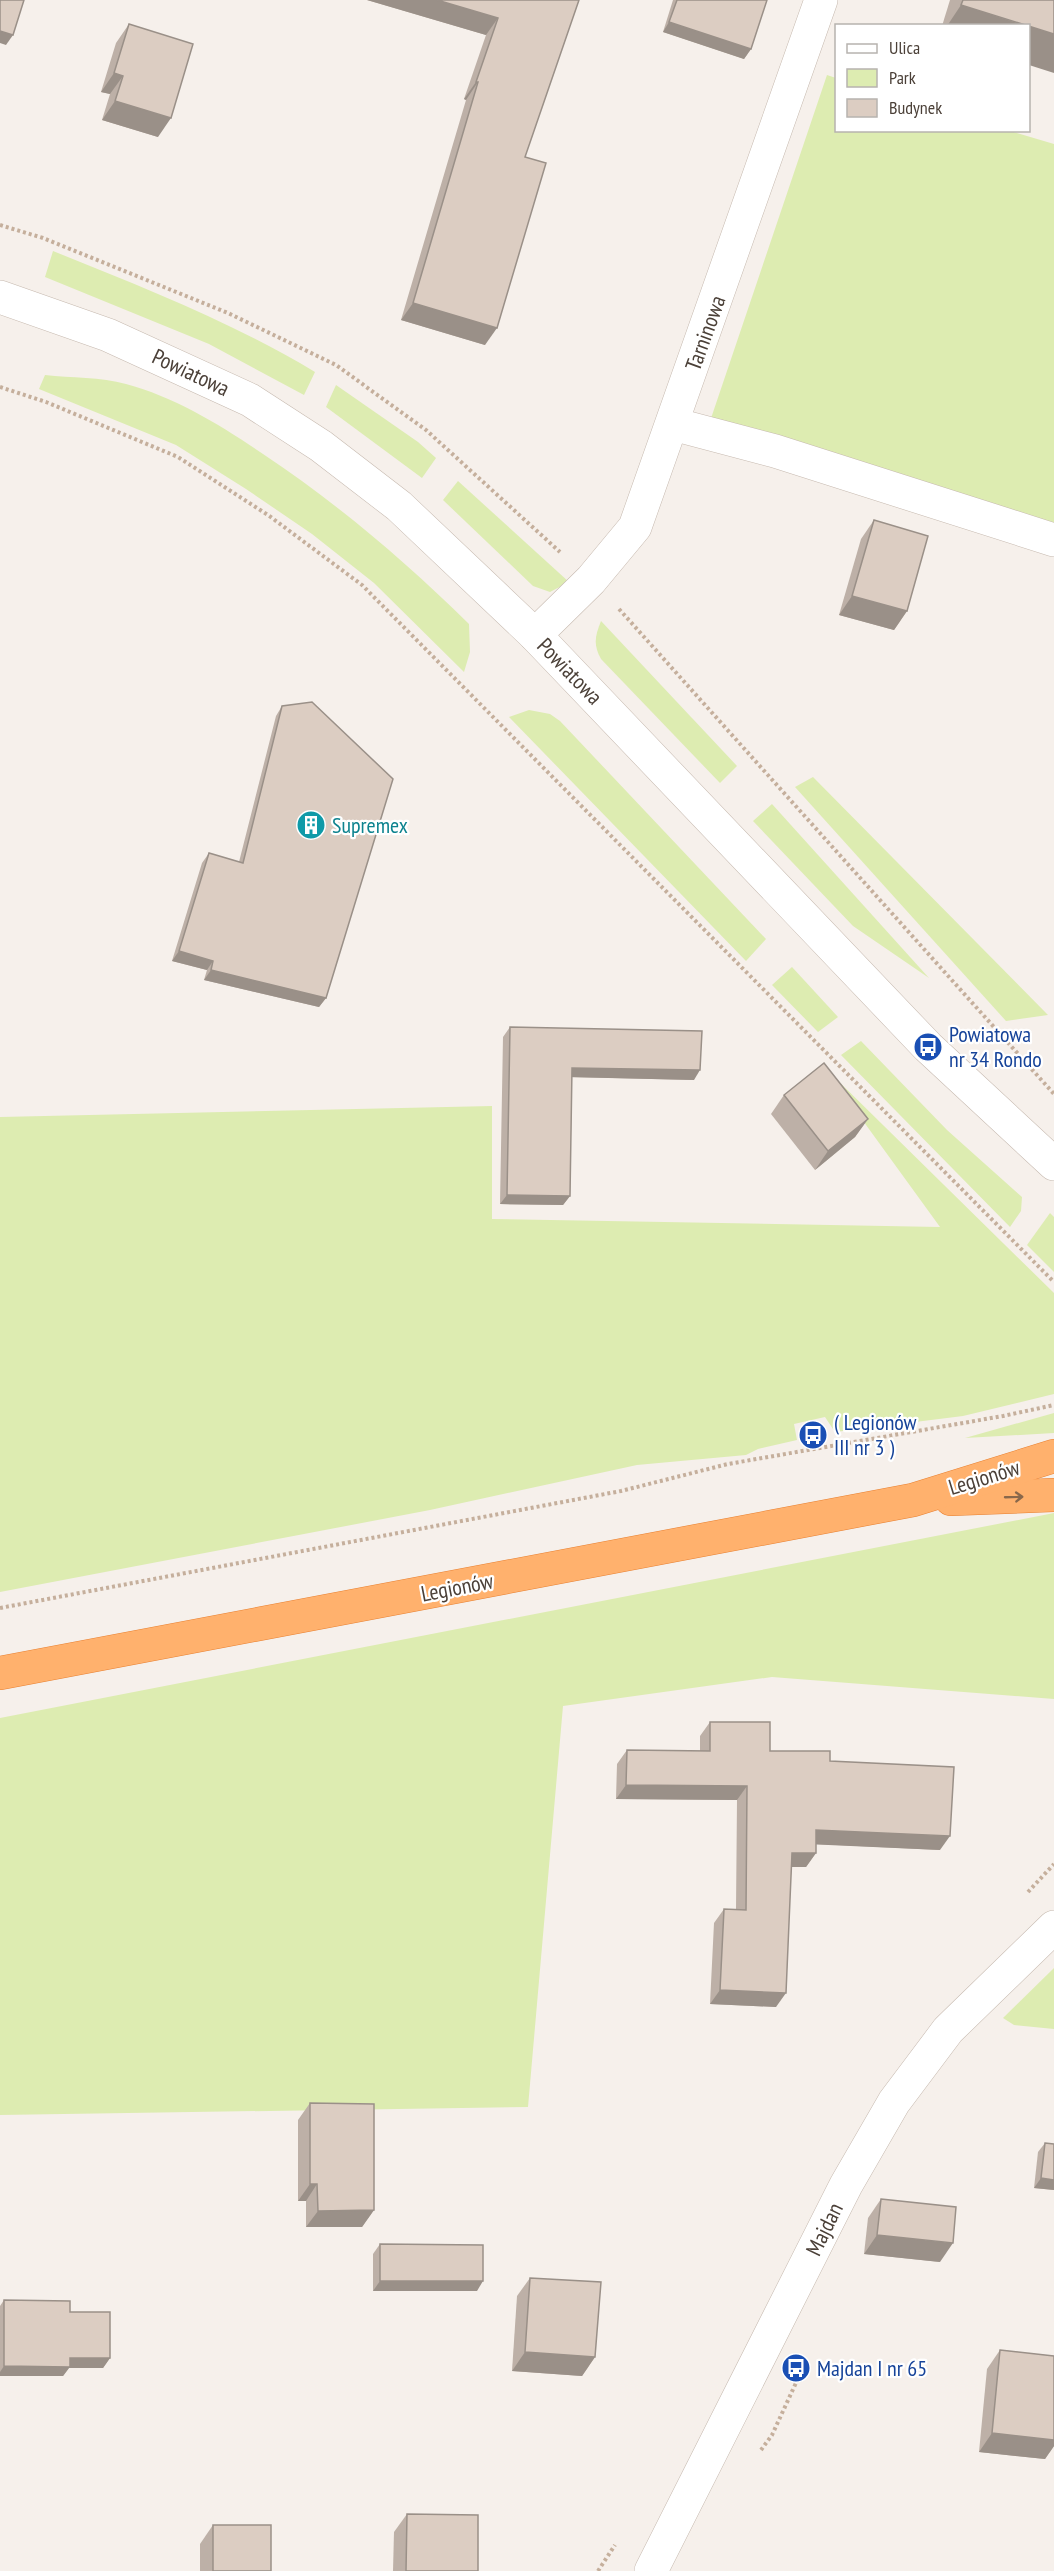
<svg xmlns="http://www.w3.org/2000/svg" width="1054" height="2571" font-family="'PT Sans Narrow',sans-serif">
  <rect width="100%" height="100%" fill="#f6f0eb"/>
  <g fill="#ddecb1">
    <polygon points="827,75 836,78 836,130 1010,131 1054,144 1054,556 704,439"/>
    <path d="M 53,251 C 142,287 232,322 315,372 L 304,395 L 209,344 L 45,277 Z"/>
    <path d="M 45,375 C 71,378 101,377 126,384 C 175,397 222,426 263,454 C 338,504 405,561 469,624 L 470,652 L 464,672 L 374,583 L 312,534 L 246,489 L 176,445 L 39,389 Z"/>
    <polygon points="336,385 418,442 436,458 422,478 326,407"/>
    <polygon points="458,481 569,582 550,592 533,586 443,500"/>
    <path d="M 601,621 L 737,766 L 720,783 L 601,659 C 593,645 595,636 601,621 Z"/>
    <polygon points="529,710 550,714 560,721 766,939 746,961 509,717"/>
    <polygon points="813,777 1048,1015 1006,1021 795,787"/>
    <polygon points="772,804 929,978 853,926 753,821"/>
    <polygon points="792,967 838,1017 818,1032 772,985"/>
    <polygon points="861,1041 947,1130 1022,1197 1021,1211 1010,1227 841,1055"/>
    <polygon points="824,1067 1054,1293 1054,1394 963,1416 835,1432 825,1417 794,1424 797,1440 758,1449 746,1455 637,1465 430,1510 0,1592 0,1117 492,1106 492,1219 940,1227"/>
    <polygon points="1050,1213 1054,1217 1054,1272 1027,1245"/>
    <polygon points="1054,1413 1054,1433 965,1438"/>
    <polygon points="1054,1513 1054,1699 772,1677 563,1706 528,2107 0,2115 0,1718"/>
    <polygon points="1054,1968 1054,2029 1014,2025 1003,2018"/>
  </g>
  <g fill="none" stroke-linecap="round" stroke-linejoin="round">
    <g stroke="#c6b9af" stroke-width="34">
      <g id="minor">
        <polyline points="0,297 108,335 250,400 321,446 399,506 535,635 928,1047 1054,1164"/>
        <polyline points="673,424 775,451 1054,540"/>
        <polyline points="535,635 591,580 635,527 821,0"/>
        <polyline points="651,2571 846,2185 894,2102 948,2030 1054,1927"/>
      </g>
    </g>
    <g stroke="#e88132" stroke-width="34">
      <g id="highway">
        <polyline points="951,1499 1054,1495"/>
        <polyline points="0,1673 913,1500 1054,1456"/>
      </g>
    </g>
    <g stroke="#c5af9c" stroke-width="4" stroke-dasharray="3 3" stroke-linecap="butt">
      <polyline points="0,225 43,238 228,313 336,365 426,430 560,552"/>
      <polyline points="0,387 46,402 178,457 268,515 362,585 1054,1282"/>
      <polyline points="619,609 1054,1094"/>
      <polyline points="0,1608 621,1491 728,1464 1003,1416 1054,1405"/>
      <polyline points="1028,1892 1054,1864"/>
      <polyline points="761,2450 772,2435 801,2372"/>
      <polyline points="598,2571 615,2545"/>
    </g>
    <use href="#minor" stroke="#fff" stroke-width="33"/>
    <use href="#highway" stroke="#ffb16d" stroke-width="33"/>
  </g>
  <g fill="#bdb0a7">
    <polygon points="367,0 579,0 525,157 485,345 401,320 466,100 464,99 486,35"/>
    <polygon points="673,0 767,0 751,49 744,59 663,32"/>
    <polygon points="950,0 1054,0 1029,26 942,26"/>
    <polygon points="129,24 158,137 102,120 110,94 101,92 116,43"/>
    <polygon points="874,520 907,611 894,630 839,615 861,539"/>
    <polygon points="282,706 326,998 319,1007 204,980 207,970 172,961 202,863 209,853 239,862 276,716"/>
    <polygon points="510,1027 694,1080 572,1077 570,1196 563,1205 500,1204 503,1037"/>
    <polygon points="784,1095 868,1119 855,1137 815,1170 771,1114"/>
    <polygon points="710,1722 770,1751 830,1761 940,1850 816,1844 816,1853 806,1867 792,1867 776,2007 710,2004 714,1923 724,1909 736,1909 737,1800 616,1799 617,1764 627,1750 700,1751 700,1736"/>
    <polygon points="310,2103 374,2210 362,2227 306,2227 306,2201 298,2201 298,2120"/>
    <polygon points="1045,2143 1054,2190 1034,2188 1038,2152"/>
    <polygon points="881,2199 940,2262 864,2254 868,2218"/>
    <polygon points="380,2244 477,2291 373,2291 373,2254"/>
    <polygon points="530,2278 595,2357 582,2376 512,2371 517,2296"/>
    <polygon points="4,2300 70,2312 110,2358 103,2368 69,2368 63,2376 0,2376 0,2306"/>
    <polygon points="1000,2350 1054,2356 1054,2446 1045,2459 979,2452 987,2369"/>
    <polygon points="407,2514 478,2571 393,2571 394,2532"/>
    <polygon points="213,2525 271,2571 200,2571 200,2544"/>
  </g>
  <g fill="#9a9088">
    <polygon points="367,0 437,0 498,18 486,35"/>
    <polygon points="961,5 1027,26 947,26"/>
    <polygon points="669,22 751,49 744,59 663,32"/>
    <polygon points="1029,26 1054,34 1054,73 1029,65"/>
    <polygon points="0,31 13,35 6,45 0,43"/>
    <polygon points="114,73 123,76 110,94 101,92"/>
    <polygon points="476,82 478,82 466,100 464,99"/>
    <polygon points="115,101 171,118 158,137 102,120"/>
    <polygon points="413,303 497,328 485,345 401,320"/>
    <polygon points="852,596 907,611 894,630 839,615"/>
    <polygon points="179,951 213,961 207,970 172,961"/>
    <polygon points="211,970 326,998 319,1007 204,980"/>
    <polygon points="572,1068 700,1070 694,1080 565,1077"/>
    <polygon points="868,1119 855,1137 815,1170 828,1151"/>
    <polygon points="507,1195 570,1196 563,1205 500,1204"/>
    <polygon points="626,1785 747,1786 737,1800 616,1799"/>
    <polygon points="816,1830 950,1836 940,1850 806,1844"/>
    <polygon points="792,1853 816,1853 806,1867 783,1867"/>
    <polygon points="720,1990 786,1993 776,2007 710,2004"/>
    <polygon points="1041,2178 1054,2180 1054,2190 1034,2188"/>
    <polygon points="310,2184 317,2184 306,2201 298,2201"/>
    <polygon points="374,2210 362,2227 306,2227 318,2211"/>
    <polygon points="877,2235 953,2243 940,2262 864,2254"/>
    <polygon points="380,2281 483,2281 477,2291 373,2291"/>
    <polygon points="525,2352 595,2357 582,2376 512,2371"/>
    <polygon points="70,2358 110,2358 103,2368 69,2368 63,2376 0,2376 0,2372 4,2366"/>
    <polygon points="992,2433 1054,2440 1054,2446 1045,2459 979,2452"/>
  </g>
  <g fill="#dccdc2" stroke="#9a9088" stroke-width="1.5">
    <polygon points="0,0 24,0 13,35 0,31"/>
    <polygon points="437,0 579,0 525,157 546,163 497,328 413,303 478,82 476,82 498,18"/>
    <polygon points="677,0 767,0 751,49 669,22"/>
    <polygon points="963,0 1054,0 1054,34 961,5"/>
    <polygon points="129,24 193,44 171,118 115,101 123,76 114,73"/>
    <polygon points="874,520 928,536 907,611 852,596"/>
    <polygon points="312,702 393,779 326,998 211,970 213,961 179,951 209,853 243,863 282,706"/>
    <polygon points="510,1027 702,1031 700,1070 572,1068 570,1196 507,1195"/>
    <polygon points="824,1063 868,1119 828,1151 784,1095"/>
    <polygon points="710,1722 770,1722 770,1751 830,1751 830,1761 954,1767 950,1836 816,1830 816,1853 792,1853 786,1993 720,1990 724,1909 746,1910 747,1786 626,1785 627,1750 710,1751"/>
    <polygon points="310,2103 374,2104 374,2210 318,2211 317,2184 310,2184"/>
    <polygon points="1045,2143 1054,2144 1054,2180 1041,2178"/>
    <polygon points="881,2199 956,2207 953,2243 877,2235"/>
    <polygon points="380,2244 483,2245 483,2281 380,2281"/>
    <polygon points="530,2278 601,2282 595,2357 525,2352"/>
    <polygon points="4,2300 70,2301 70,2312 110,2312 110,2358 70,2358 70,2367 4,2366"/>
    <polygon points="1000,2350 1054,2356 1054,2440 992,2433"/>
    <polygon points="407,2514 478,2515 478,2571 406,2571"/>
    <rect x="213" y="2525" width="58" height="46"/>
  </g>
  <defs><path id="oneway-shaft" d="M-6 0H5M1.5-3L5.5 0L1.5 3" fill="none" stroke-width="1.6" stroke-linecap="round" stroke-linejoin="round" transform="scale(1.5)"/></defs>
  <use stroke="#8a684b" href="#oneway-shaft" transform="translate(1014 1497) rotate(-2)"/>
  <defs>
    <g id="building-disc" transform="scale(1.5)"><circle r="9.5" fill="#0f9aa8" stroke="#fff"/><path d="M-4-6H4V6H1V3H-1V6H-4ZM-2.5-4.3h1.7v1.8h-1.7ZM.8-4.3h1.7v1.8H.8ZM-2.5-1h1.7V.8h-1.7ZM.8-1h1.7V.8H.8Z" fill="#fff"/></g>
    <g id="bus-disc" transform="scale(1.5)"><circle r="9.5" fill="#1a4fb4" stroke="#fff"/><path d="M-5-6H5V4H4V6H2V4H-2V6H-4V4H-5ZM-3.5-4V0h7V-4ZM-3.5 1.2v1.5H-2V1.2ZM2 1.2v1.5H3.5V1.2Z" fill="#fff"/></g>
  </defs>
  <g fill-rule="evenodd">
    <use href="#building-disc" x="311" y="825"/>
    <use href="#bus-disc" x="928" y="1047"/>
    <use href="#bus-disc" x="813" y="1435"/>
    <use href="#bus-disc" x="796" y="2368"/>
  </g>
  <g text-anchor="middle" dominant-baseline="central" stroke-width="4.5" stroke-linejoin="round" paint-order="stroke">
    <g font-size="22" fill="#4b4038" stroke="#fff">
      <text transform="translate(705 333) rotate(-70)">Tarninowa</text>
      <text transform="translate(191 372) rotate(25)">Powiatowa</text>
      <text transform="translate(570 671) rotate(46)">Powiatowa</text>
      <text transform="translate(984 1477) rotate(-17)">Legionów</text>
      <text transform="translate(457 1587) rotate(-11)">Legionów</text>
      <text transform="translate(824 2229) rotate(-64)">Majdan</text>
    </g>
    <g font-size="22" fill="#0d838f" stroke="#fff" text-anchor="start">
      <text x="332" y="825">Supremex</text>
    </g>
    <g font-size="22" fill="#164399" stroke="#fff" text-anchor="start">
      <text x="949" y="1034">Powiatowa<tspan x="949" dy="25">nr 34 Rondo</tspan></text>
      <text x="834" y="1422">( Legionów<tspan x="834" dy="25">III nr 3 )</tspan></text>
      <text x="817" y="2368">Majdan I nr 65</text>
    </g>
  </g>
  <rect x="835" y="24" width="195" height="108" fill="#ffffff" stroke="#b7b3af" stroke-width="1.5"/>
  <rect x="847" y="44" width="30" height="9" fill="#ffffff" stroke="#b7b3af" stroke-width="1.5"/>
  <text x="889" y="54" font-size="18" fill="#4b4038">Ulica</text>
  <rect x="847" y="69" width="30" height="18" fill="#ddecb1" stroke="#b7b3af" stroke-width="1.5"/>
  <text x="889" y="84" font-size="18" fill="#4b4038">Park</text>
  <rect x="847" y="99" width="30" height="18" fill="#dccdc2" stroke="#b7b3af" stroke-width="1.5"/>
  <text x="889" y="114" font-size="18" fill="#4b4038">Budynek</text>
</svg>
